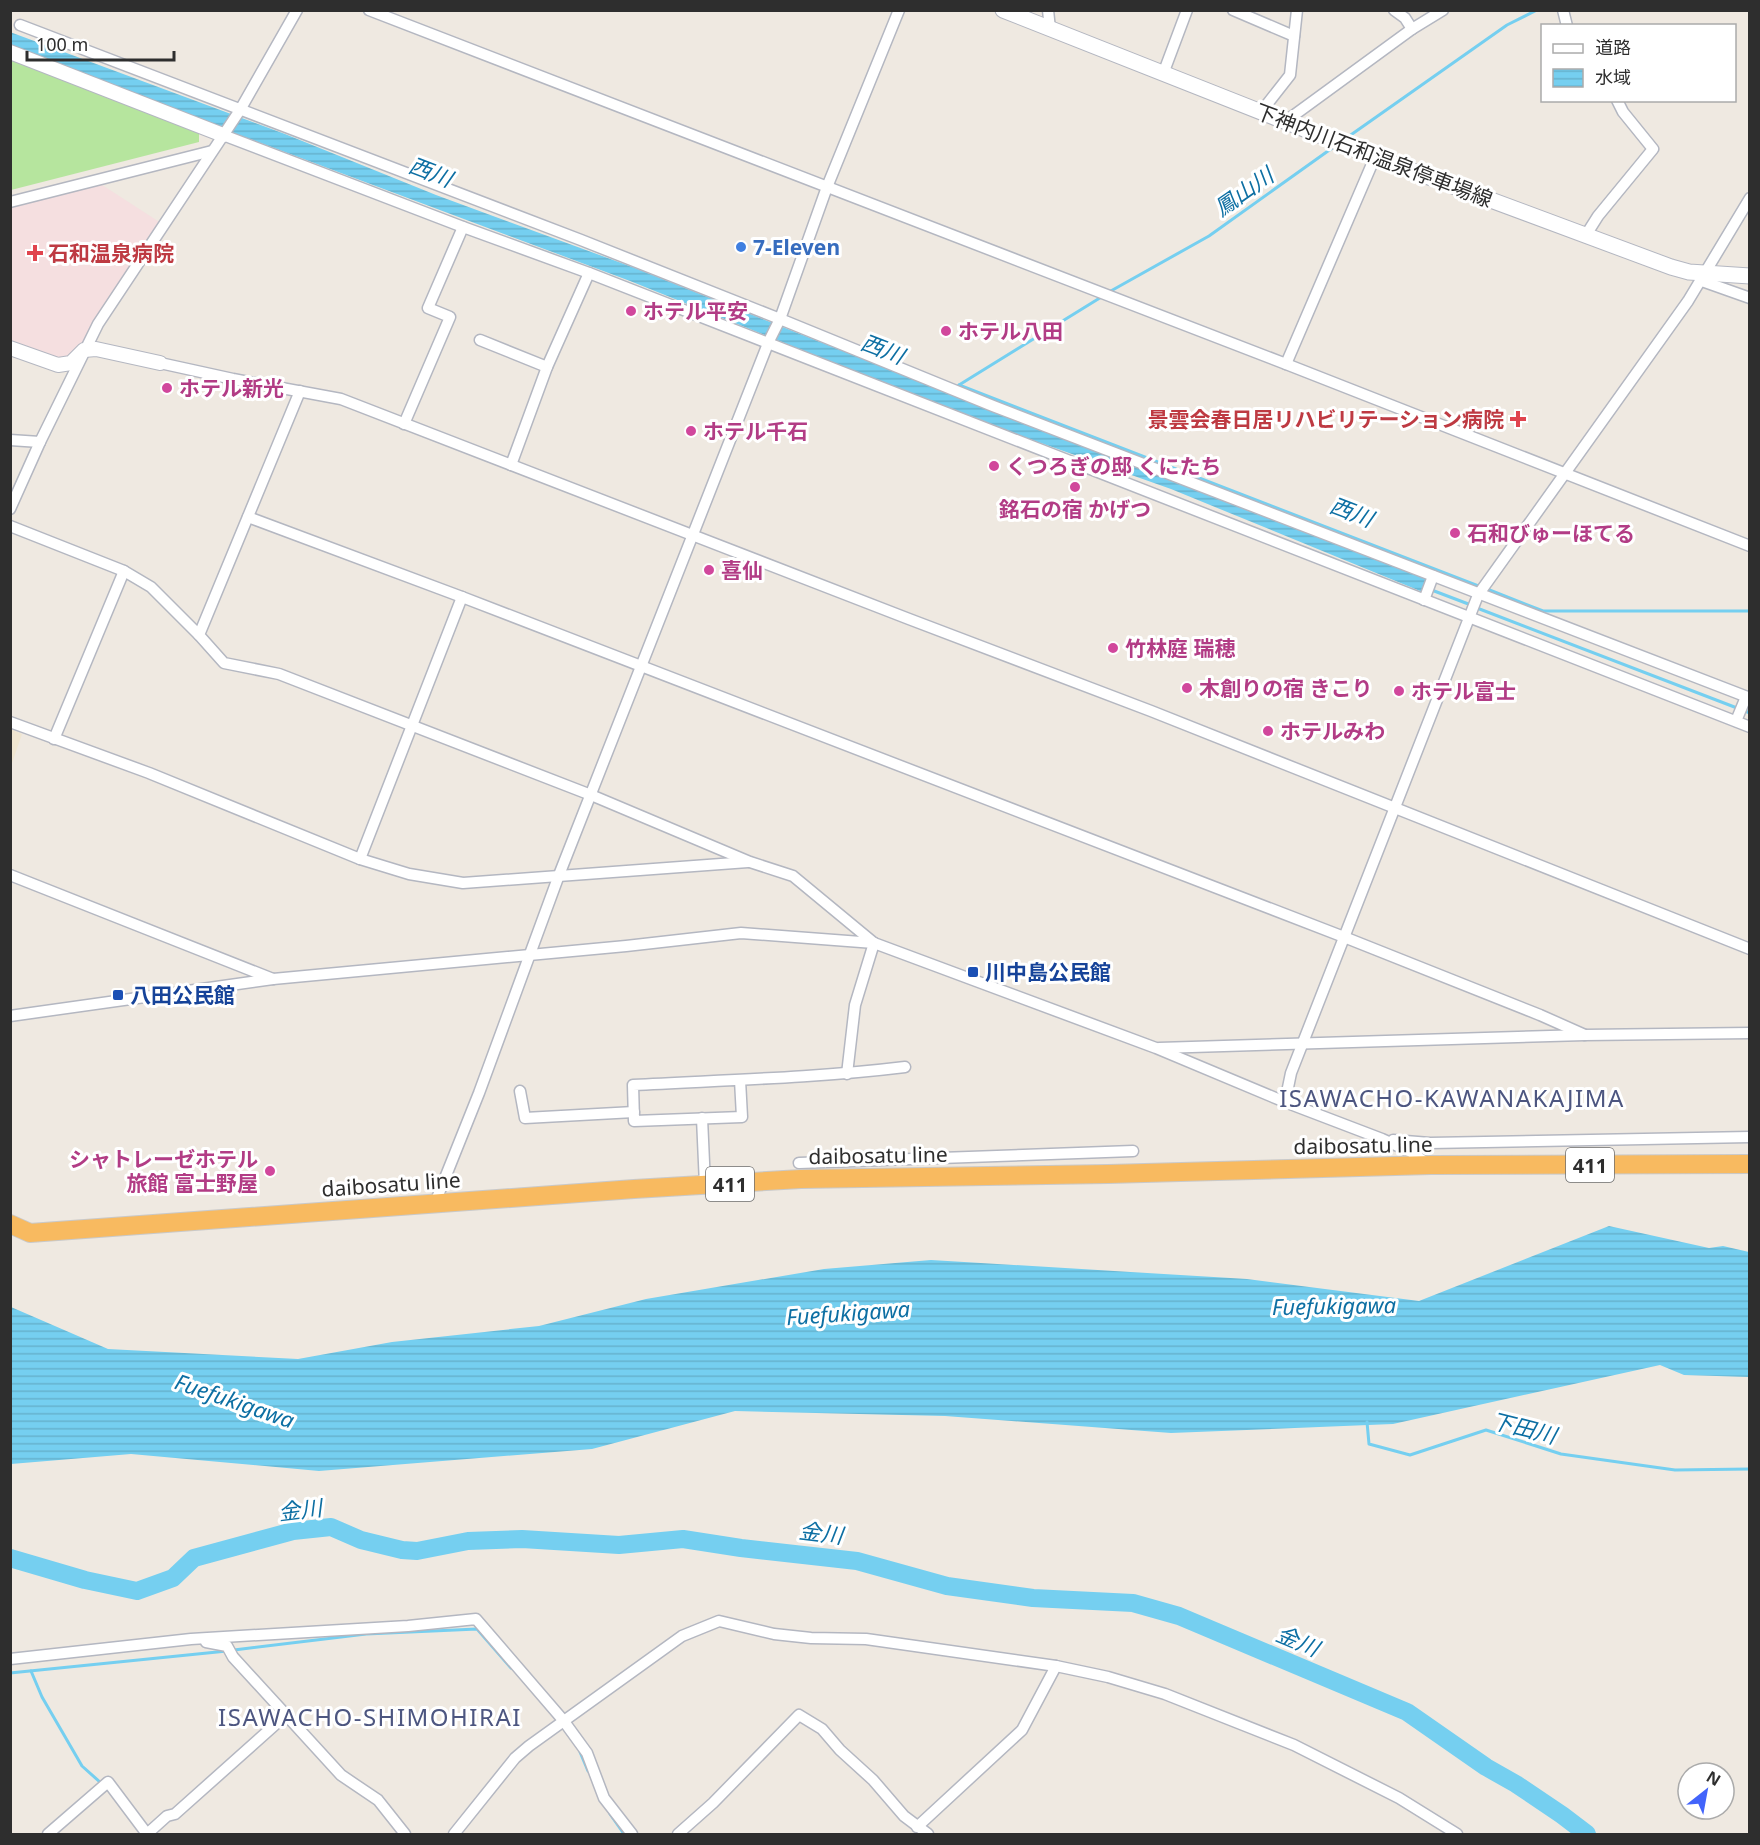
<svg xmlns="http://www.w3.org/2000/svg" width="1760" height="1845" font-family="'Noto Sans','Noto Sans JP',sans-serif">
  <defs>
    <pattern id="water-rules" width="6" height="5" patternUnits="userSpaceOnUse" patternTransform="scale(1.5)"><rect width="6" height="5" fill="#75cff0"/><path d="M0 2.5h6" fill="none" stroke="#66b2ce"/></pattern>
  </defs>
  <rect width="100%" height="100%" fill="#efe9e1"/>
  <polygon fill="#f0e6d1" points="11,729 22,734 11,766"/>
  <polygon fill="#f5dfe0" points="96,181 164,225 71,363 11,348 11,202"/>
  <polygon fill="#b6e59e" points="11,57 199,130 199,142 11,190"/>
  <g fill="url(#water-rules)">
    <polygon points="10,32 285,134 436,195 635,268 983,407 1429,580 1425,593 1171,489 976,420 630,281 266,145 97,83 11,49"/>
    <polygon points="1609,1226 1709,1248 1723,1246 1749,1252 1749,1377 1684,1375 1660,1365 1393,1424 1171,1433 945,1416 735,1411 592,1449 319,1471 131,1454 11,1464 11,1307 108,1349 298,1359 392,1342 539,1326 646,1299 824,1269 931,1260 1247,1279 1419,1301"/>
  </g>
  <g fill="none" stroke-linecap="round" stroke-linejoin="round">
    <g stroke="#75cff0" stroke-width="3">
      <polyline points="1345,139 1507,25 1537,10"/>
      <polyline points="1109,292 1209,236 1335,146"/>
      <polyline points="959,385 1481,587"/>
      <polyline points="959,385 1103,296"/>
      <polyline points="1429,589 1471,605"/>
      <polyline points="1487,589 1543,611 1750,611"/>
      <polyline points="1477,608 1750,713"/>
      <polyline points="1367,1422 1369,1444 1410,1455 1486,1430 1561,1454 1675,1470 1750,1469"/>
      <polyline points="234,1650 366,1634 477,1629 511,1668"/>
      <polyline points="31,1671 42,1697 82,1766 101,1783"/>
      <polyline points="10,1673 227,1651"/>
      <polyline points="580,1752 588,1771"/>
      <polyline points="610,1814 624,1834"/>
    </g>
    <polyline stroke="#75cff0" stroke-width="18" points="10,1558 85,1580 137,1591 173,1578 194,1558 293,1531 331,1527 361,1540 402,1550 417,1551 468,1541 522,1539 619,1545 683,1539 741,1548 857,1561 947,1586 1033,1598 1133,1603 1179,1616 1407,1712 1486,1767 1516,1784 1562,1815 1587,1834"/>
    <g stroke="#b4b7c1" stroke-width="13">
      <g id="minor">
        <polyline points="369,10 1286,364 1750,546"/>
        <polyline points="1048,10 1050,29"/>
        <polyline points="1233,10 1294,36"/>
        <polyline points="1394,10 1405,18 1412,29"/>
        <polyline points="1563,10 1567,26"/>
        <polyline points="20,25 581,240 780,319 993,406 1750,698"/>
        <polyline points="1163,74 1187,10"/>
        <polyline points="1261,112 1290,75 1297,10"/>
        <polyline points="1286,121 1412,29 1443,10"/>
        <polyline points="223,135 463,227 589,273 1750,727"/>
        <polyline points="10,202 212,151"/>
        <polyline points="1586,235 1598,216 1653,149 1623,112 1617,100"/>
        <polyline points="1702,281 1750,298"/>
        <polyline points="480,340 547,367"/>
        <polyline points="160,363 233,379 341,399 909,619 1151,711 1750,949"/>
        <polyline points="1286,364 1375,157"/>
        <polyline points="300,391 199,635 224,663 279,674 591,795 750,862 793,876 874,943"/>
        <polyline points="404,424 450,317 428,308 463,227"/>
        <polyline points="10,440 40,442"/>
        <polyline points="511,465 547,367 589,273"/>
        <polyline points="10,509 40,442 98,324 240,110 297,10"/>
        <polyline points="248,517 462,597 1344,937 1540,1015 1585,1035"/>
        <polyline points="10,526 124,571 151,587 199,635"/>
        <polyline points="1424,600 1433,576"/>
        <polyline points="1736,721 1746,697"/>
        <polyline points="10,722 149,773 360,859 409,874 463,883 748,862"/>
        <polyline points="54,739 124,571"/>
        <polyline points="360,859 462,597"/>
        <polyline points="10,875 273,979"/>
        <polyline points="10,1016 273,979 626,946 741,933 874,943 1156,1048 1285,1102 1382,1139 1411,1152 1428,1164"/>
        <polyline points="1159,1048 1585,1035 1750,1033"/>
        <polyline points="847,1074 855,1005 874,943"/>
        <path d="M 740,1080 L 742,1117 L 634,1121 L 633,1085 C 724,1080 815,1078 905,1067"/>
        <polyline points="520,1091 525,1118 634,1112"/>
        <polyline points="1285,1102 1291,1073 1478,595 1688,301 1750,198"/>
        <polyline points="702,1118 705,1185"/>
        <polyline points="1393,1140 1430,1143 1750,1137"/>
        <polyline points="799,1163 1133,1151"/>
        <polyline points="435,1203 479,1093 559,875 769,341 780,319 827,187 899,10"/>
        <polyline points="206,1642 227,1646 233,1657 341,1775 378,1800 405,1834"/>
        <polyline points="10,1659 191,1639 408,1626 476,1619 563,1720 587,1753 604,1798 632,1834"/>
        <polyline points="917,1827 1022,1730 1056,1666"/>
        <polyline points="48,1834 108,1782 147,1834 167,1816 175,1814 286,1715"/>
        <polyline points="454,1834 515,1758 529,1746 682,1636 719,1621 774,1634 811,1638 866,1639 1056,1666 1108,1677 1165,1694 1294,1745 1399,1798 1457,1834"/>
        <polyline points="678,1834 713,1803 799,1715 822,1729 840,1750 873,1780 904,1816 928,1834"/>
      </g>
    </g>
    <g stroke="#b4b7c1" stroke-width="16">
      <g id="tertiary">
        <polyline points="10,52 223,135"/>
        <polyline points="10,348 58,365 71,363 84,350 96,349 160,363"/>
      </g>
    </g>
    <g stroke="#b4b7c1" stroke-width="17">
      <polyline id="secondary" points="1003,10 1375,157 1671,267 1689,272 1750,276"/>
    </g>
    <g stroke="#c9c9c9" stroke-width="20">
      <polyline id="trunk" points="10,1224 30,1233 634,1189 801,1179 1108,1174 1431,1165 1750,1164"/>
    </g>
    <use href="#minor" stroke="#fff" stroke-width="10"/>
    <use href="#tertiary" stroke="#fff" stroke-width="14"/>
    <use href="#secondary" stroke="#fff" stroke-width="15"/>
    <use href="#trunk" stroke="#f8ba60" stroke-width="18"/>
  </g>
  <circle fill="#3f7fe0" stroke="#fff" stroke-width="2" cx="741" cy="247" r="6"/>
  <g fill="#e0444e" stroke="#fff" stroke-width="2">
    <path d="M32 244h6v6h6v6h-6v6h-6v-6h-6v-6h6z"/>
    <path d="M1515 410h6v6h6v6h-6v6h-6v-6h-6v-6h6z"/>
  </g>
  <g fill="#d1479c" stroke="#fff" stroke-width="2">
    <circle cx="631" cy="311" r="6"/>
    <circle cx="946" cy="331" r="6"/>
    <circle cx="167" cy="388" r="6"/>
    <circle cx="691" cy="431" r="6"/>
    <circle cx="994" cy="466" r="6"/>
    <circle cx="1075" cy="487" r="6"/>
    <circle cx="1455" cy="533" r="6"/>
    <circle cx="709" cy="570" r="6"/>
    <circle cx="1113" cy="648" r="6"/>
    <circle cx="1187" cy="688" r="6"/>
    <circle cx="1399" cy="691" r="6"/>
    <circle cx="1268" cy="731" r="6"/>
    <circle cx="270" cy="1171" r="6"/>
  </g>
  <g fill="#1a4fb4" stroke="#fff" stroke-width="2">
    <rect x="967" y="966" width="12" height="12" rx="3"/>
    <rect x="112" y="989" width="12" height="12" rx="3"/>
  </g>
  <g text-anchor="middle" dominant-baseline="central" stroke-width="6" stroke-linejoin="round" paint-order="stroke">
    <g fill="#fff" stroke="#6d6d6d" stroke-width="1.5">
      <rect x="1566" y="1148" width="48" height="34" rx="4.5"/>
      <rect x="706" y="1167" width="48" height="34" rx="4.5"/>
    </g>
    <g font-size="20" font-weight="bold" fill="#2e2e2e">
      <text x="1590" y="1165">411</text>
      <text x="730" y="1184">411</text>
    </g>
    <g font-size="21" fill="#2e2e2e" stroke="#fff">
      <text transform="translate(1374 155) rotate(21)">下神内川石和温泉停車場線</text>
      <text transform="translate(1363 1145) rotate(-1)">daibosatu line</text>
      <text transform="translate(878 1155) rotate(-1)">daibosatu line</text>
      <text transform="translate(391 1184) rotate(-4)">daibosatu line</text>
    </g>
    <g font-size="21" font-weight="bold" fill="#366cbe" stroke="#fff" text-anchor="start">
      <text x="753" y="247">7-Eleven</text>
    </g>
    <g font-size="21" font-weight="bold" fill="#be3a42" stroke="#fff" text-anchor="start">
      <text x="48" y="253">石和温泉病院</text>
      <text x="1504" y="419" text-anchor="end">景雲会春日居リハビリテーション病院</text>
    </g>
    <g font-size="21" font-weight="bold" fill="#b23c85" stroke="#fff" text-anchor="start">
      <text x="643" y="311">ホテル平安</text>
      <text x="958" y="331">ホテル八田</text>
      <text x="179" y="388">ホテル新光</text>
      <text x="703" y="431">ホテル千石</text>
      <text x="1006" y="466">くつろぎの邸 くにたち</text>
      <text x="1075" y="509" text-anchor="middle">銘石の宿 かげつ</text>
      <text x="1467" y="533">石和びゅーほてる</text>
      <text x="721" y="570">喜仙</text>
      <text x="1125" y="648">竹林庭 瑞穂</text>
      <text x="1199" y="688">木創りの宿 きこり</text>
      <text x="1411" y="691">ホテル富士</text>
      <text x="1280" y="731">ホテルみわ</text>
      <text x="258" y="1159" text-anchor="end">シャトレーゼホテル<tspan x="258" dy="24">旅館 富士野屋</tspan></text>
    </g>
    <g font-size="21" font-weight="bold" fill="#164399" stroke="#fff" text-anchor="start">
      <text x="985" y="972">川中島公民館</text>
      <text x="130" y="995">八田公民館</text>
    </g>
    <g font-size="22" font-style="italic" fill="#0d6fa3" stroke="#fff">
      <text transform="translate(431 171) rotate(21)">西川</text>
      <text transform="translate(1243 191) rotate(-35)">鳳山川</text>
      <text transform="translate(883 348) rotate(21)">西川</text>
      <text transform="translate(1352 511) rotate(21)">西川</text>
      <text transform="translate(1334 1305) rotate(-1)">Fuefukigawa</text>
      <text transform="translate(848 1312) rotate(-4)">Fuefukigawa</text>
      <text transform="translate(235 1400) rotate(19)">Fuefukigawa</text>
      <text transform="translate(1524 1427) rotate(14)">下田川</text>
      <text transform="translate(300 1509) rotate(-7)">金川</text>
      <text transform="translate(821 1532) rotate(7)">金川</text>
      <text transform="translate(1298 1640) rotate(23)">金川</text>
    </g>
    <g font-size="24" letter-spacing="1.5" fill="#4d5680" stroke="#fff">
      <text x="1452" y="1097">ISAWACHO-KAWANAKAJIMA</text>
      <text x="370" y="1716">ISAWACHO-SHIMOHIRAI</text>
    </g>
  </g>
  <rect width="1760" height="1845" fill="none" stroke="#2e2e2e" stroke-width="24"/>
  <rect x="1541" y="24" width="195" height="78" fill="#ffffff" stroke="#ababab" stroke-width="1.5"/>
  <rect x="1553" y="44" width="30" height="9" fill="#ffffff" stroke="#ababab" stroke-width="1.5"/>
  <text x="1595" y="54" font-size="18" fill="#2e2e2e">道路</text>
  <rect x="1553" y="69" width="30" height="18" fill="url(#water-rules)" stroke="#ababab" stroke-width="1.5"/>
  <text x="1595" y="84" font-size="18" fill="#2e2e2e">水域</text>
  <g transform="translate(1706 1791) rotate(31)"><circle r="28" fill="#ffffff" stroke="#ababab" stroke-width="1.5"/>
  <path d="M0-4.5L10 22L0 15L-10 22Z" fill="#4264fb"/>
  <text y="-9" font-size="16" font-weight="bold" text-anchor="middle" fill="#2e2e2e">N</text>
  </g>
  <path d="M27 51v9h147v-9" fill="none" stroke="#2e2e2e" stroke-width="3"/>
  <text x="36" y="51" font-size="18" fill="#2e2e2e" stroke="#ffffff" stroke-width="4.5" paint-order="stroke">100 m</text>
</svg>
